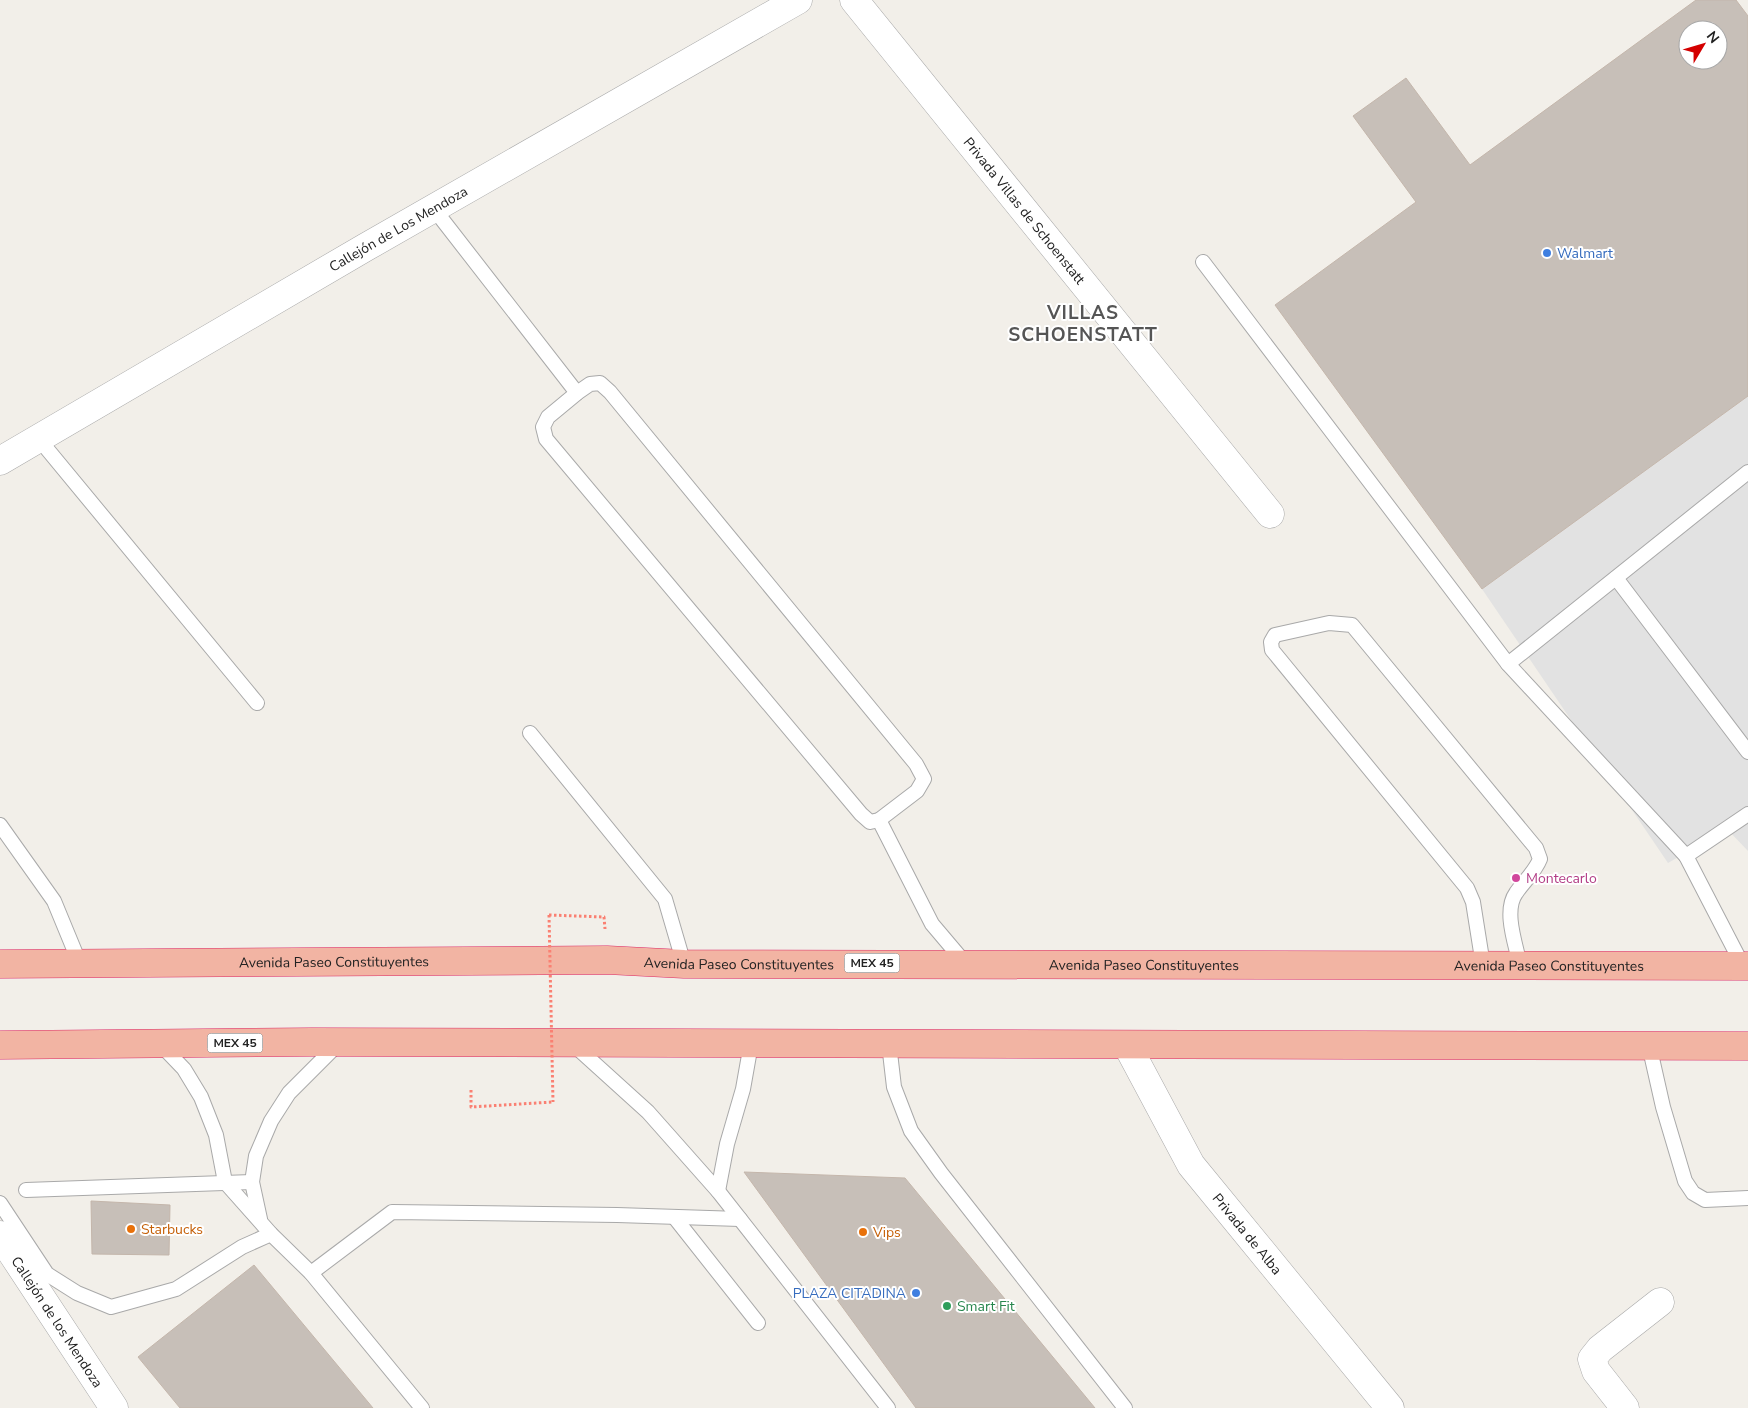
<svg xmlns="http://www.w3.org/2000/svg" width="1748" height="1408" font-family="'Nunito Sans',sans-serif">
  <rect width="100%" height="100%" fill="#f2efe9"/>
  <polygon fill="#e2e2e2" points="1748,396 1748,851 1727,829 1668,863 1482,589"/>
  <g fill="#c7bfb8" stroke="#c4b6ab" fill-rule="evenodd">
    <path d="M 1696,0 L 1736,0 L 1748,16 L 1748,396 L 1482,589 L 1275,305 L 1416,202 L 1353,116 L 1406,78 L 1470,165 ZM 1688,30 L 1718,30 L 1718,60 L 1688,60 Z"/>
    <polygon points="744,1172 905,1178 1095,1408 916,1408"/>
    <polygon points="91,1201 170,1205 169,1255 92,1254"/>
    <polygon points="254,1265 373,1408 180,1408 138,1357"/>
  </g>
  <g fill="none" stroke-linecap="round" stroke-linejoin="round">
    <g stroke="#a9a9a9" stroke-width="16">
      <g id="service">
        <polyline points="434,209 577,393"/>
        <polyline points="1203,262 1508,664"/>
        <polygon points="600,383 610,392 916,764 924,779 917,791 879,820 870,822 861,814 546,439 543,427 548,417 577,393 590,384"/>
        <polyline points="38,438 257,703"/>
        <polyline points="1616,578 1748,752"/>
        <polyline points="530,733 665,899 684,964"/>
        <polyline points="879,820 932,924 965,963"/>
        <polyline points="0,825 54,901 80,964"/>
        <polyline points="1686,856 1508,664 1748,472"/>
        <path d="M 1483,965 L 1473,902 L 1467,888 L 1272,650 L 1271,642 L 1275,635 L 1329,623 L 1352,625 L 1536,848 L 1540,859 C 1535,872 1524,881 1516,893 C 1503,911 1516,945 1520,965"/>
        <polyline points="1743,966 1686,856 1748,814"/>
        <polyline points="160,1044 184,1069 201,1097 216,1135 225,1182 271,1234 311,1273 422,1408"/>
        <polyline points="889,1044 894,1087 911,1131 941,1173 1125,1408"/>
        <polyline points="574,1045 648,1112 718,1191 888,1408"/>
        <polyline points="1649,1045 1663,1107 1685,1181 1693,1193 1705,1200 1748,1198"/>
        <polyline points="26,1190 252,1182"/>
        <polyline points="718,1191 727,1144 743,1089 751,1044"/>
        <polyline points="0,1203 47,1274 77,1293 111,1307 176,1289 242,1247 271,1234"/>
        <polyline points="675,1218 758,1323"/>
        <polyline points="260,1219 252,1182 256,1156 271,1121 289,1093 339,1043"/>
        <polyline points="311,1273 392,1212 617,1215 740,1219"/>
      </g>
    </g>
    <g stroke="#a9a9a9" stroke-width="29">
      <g id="minor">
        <path id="s1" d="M 854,0 L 1270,514"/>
        <path id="s2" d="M 0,461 L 366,247 L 798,0"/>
        <path id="s3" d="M 1127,1045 L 1191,1165 L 1390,1408"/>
        <path id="s4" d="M 0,1235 L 114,1408"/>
        <polyline points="1625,1408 1596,1371 1592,1359 1600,1349 1660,1302"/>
      </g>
    </g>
    <g stroke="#dc2a67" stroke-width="29">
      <g id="trunk">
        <path id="s5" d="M 0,964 L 607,960 L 684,964 L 1748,966"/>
        <polyline points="0,1045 312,1042 1748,1046"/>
      </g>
    </g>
    <g stroke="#fa8072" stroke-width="3" stroke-dasharray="2.5 2.5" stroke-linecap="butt">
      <polyline points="549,915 604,917 605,929"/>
      <polyline points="471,1090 471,1107 553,1102"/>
    </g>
    <use href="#service" stroke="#fff" stroke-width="14"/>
    <use href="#minor" stroke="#fff" stroke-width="28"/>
    <use href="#trunk" stroke="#f2b4a3" stroke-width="28"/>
    <polyline stroke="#fa8072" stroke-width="3" stroke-dasharray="2.5 2.5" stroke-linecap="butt" points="549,915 553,1102"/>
  </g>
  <g fill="#3f7fe0" stroke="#fff" stroke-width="2">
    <circle cx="1547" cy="253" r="5"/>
    <circle cx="916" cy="1293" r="5"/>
  </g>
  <circle fill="#d1479c" stroke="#fff" stroke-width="2" cx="1516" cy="878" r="5"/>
  <g fill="#e8710a" stroke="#fff" stroke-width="2">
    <circle cx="131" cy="1229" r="5"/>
    <circle cx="863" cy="1232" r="5"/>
  </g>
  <circle fill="#2e9e5b" stroke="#fff" stroke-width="2" cx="947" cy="1306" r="5"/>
  <g text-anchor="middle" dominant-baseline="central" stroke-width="4" stroke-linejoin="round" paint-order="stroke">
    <g fill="#fff" stroke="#646464" stroke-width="1">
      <rect x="844.5" y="953.5" width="55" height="19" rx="4"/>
      <rect x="207.5" y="1033.5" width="55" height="19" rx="4"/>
    </g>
    <g font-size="12" font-weight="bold" fill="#222">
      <text x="872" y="963">MEX 45</text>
      <text x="235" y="1043">MEX 45</text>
    </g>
    <g font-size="14" fill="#222" stroke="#fff">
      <text stroke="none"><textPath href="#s1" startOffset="271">Privada Villas de Schoenstatt</textPath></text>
      <text stroke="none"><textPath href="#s2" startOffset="461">Callejón de Los Mendoza</textPath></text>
      <text stroke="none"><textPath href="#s5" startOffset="334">Avenida Paseo Constituyentes</textPath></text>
      <text stroke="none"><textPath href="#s5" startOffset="739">Avenida Paseo Constituyentes</textPath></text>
      <text stroke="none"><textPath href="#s5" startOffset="1144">Avenida Paseo Constituyentes</textPath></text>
      <text stroke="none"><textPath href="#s5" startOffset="1549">Avenida Paseo Constituyentes</textPath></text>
      <text stroke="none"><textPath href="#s3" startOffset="225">Privada de Alba</textPath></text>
      <text stroke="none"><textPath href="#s4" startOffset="104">Callejón de los Mendoza</textPath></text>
    </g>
    <g font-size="14" fill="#366cbe" stroke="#fff" text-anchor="start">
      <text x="1557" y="253">Walmart</text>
      <text x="906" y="1293" text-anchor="end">PLAZA CITADINA</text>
    </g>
    <g font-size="14" fill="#b23c85" stroke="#fff" text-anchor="start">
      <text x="1526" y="878">Montecarlo</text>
    </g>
    <g font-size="14" fill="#c56008" stroke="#fff" text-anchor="start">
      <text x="141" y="1229">Starbucks</text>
      <text x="873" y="1232">Vips</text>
    </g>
    <g font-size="14" fill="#27864d" stroke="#fff" text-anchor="start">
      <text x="957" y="1306">Smart Fit</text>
    </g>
    <g font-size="19" font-weight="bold" letter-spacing="1" fill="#555" stroke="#fff">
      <text x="1083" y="313">VILLAS<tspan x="1083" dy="22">SCHOENSTATT</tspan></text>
    </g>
  </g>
  <g transform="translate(1703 45) rotate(52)"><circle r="24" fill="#ffffff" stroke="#a7a7a7"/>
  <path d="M0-4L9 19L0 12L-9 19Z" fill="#d40000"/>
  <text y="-8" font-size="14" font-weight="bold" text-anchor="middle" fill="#222222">N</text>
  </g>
</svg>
